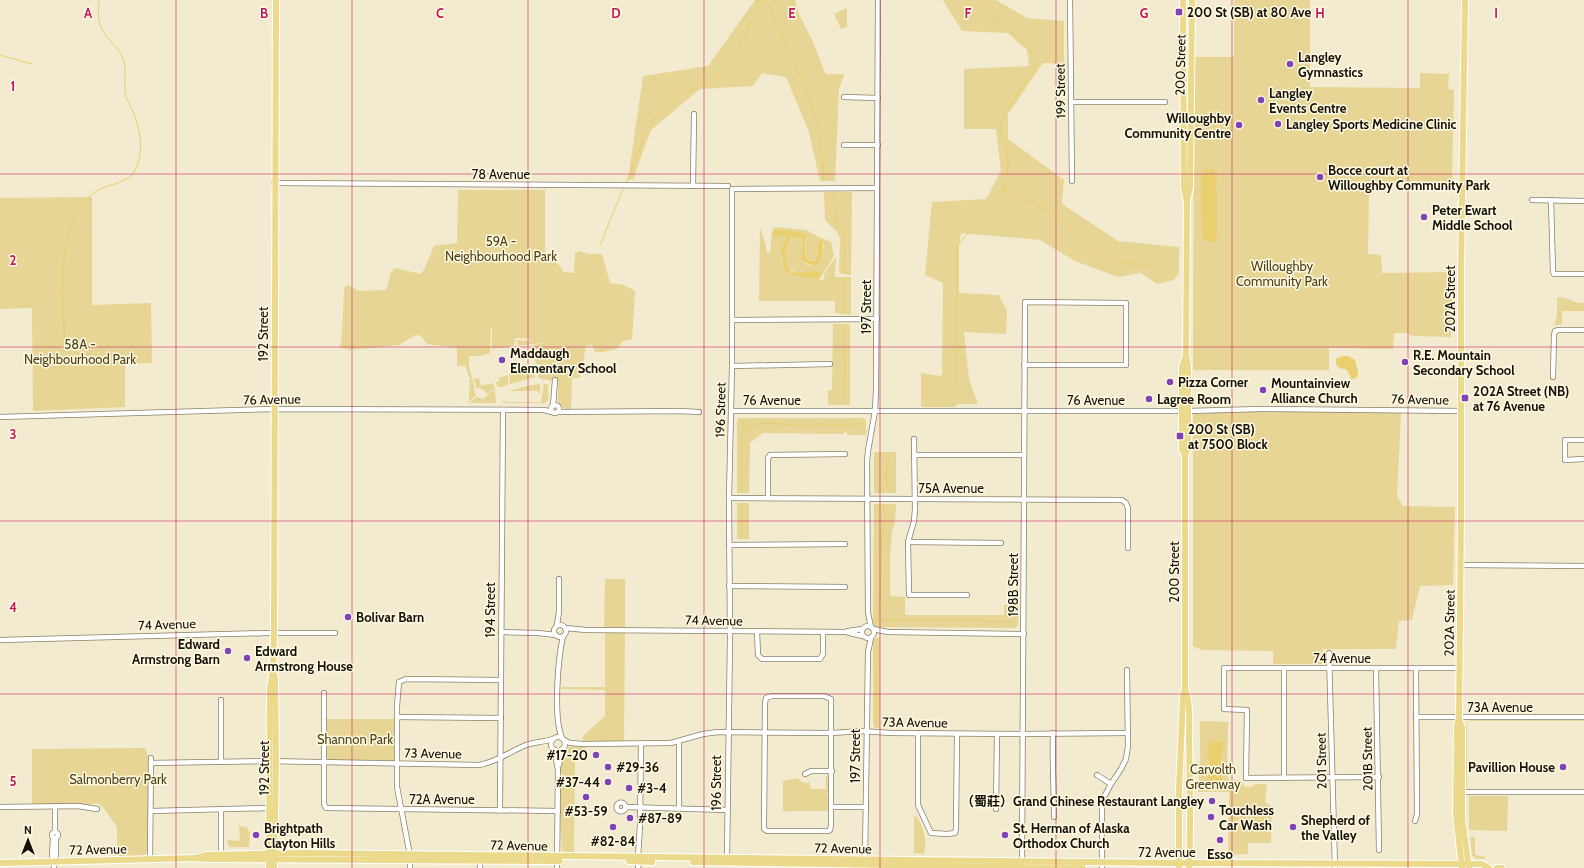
<svg xmlns="http://www.w3.org/2000/svg" width="1584" height="868" font-family="Cabin,'Noto Sans SC',sans-serif">
  <rect width="100%" height="100%" fill="#f3ebcf"/>
  <g fill="#e6d594">
    <polygon points="755,0 795,0 799,14 813,42 825,73 827,74 843,74 844,76 839,88 835,181 820,181 809,132 786,77 762,73 753,86 700,89 651,130 633,179 628,180 643,76 708,66"/>
    <polygon points="943,0 996,0 1027,18 1064,21 1064,64 1043,63 1008,114 1008,139 1064,180 1062,204 1118,241 1179,247 1179,272 1174,280 1157,284 1141,273 1118,277 1075,261 1040,240 961,233 959,246 959,293 999,295 1007,311 1006,334 964,332 969,379 978,404 958,404 955,407 921,407 921,373 942,376 943,283 925,275 932,202 986,199 1001,171 996,129 964,129 964,69 1029,66 1027,50 1008,33 962,31"/>
    <polygon points="1234,0 1310,0 1310,87 1420,88 1420,73 1449,74 1448,89 1454,90 1452,178 1454,182 1398,181 1369,191 1368,254 1381,255 1382,273 1453,272 1451,337 1413,336 1406,333 1394,333 1393,349 1329,348 1329,370 1193,370 1194,57 1234,57"/>
    <polygon points="847,8 847,27 841,29 834,14"/>
    <polygon points="458,190 545,190 545,254 559,265 564,272 574,273 575,253 579,251 589,254 602,254 610,283 624,285 635,291 632,339 623,341 616,349 602,352 595,352 592,345 586,346 580,378 572,378 571,409 566,409 559,406 558,401 558,380 549,381 549,380 541,379 538,377 538,366 541,365 536,364 532,345 542,344 544,338 542,343 518,346 517,340 529,341 531,339 516,338 513,340 516,340 514,346 492,349 492,327 491,326 490,353 480,356 469,356 469,354 469,366 472,378 470,379 465,366 457,366 457,348 427,344 421,336 416,335 399,345 349,350 340,347 342,335 344,288 348,285 359,291 386,290 391,273 395,268 421,274 425,268 434,246 457,243"/>
    <polygon points="824,192 852,192 851,275 842,274 839,272 840,238 837,232 825,220"/>
    <polygon points="92,197 92,305 151,303 152,363 125,364 125,407 33,411 32,308 0,309 0,198"/>
    <polygon points="776,227 806,230 821,238 818,243 817,259 813,261 806,258 806,240 798,233 787,232 776,229 772,231 773,229"/>
    <path d="M 760,228 L 766,245 L 766,252 L 769,253 L 770,253 L 772,232 L 788,236 C 781,248 778,259 786,271 L 817,279 L 821,276 L 820,280 L 823,280 L 825,272 L 836,257 L 835,277 L 851,277 L 851,315 L 835,313 L 835,301 L 759,301 Z"/>
    <path d="M 794,236 L 803,237 C 804,248 797,276 820,261 L 824,245 L 822,238 L 831,242 L 834,256 L 822,275 L 795,272 L 787,267 C 784,257 783,241 794,236 Z"/>
    <path d="M 1557,297 C 1567,296 1574,304 1584,303 L 1584,311 L 1562,311 L 1562,324 L 1554,326 L 1557,316 Z"/>
    <polygon points="833,324 850,324 850,405 828,405 828,390 832,390"/>
    <polygon points="530,367 536,367 535,377 510,384 509,375 511,373"/>
    <polygon points="508,375 508,385 501,387 498,387 496,382 499,381 499,378"/>
    <polygon points="479,378 481,386 493,383 495,389 490,391 487,394 485,391 480,388 476,389 476,384 473,379"/>
    <path d="M 472,379 C 476,386 473,391 476,395 L 469,402 L 469,389 L 470,389 L 469,380 Z"/>
    <polygon points="539,384 540,386 540,394 539,394 538,391 509,391 531,385"/>
    <polygon points="544,384 548,384 548,400 545,403 503,403 504,397 505,402 541,402"/>
    <polygon points="495,390 496,403 469,403 477,397 484,399 490,392"/>
    <polygon points="1261,411 1401,412 1397,496 1403,506 1455,507 1453,585 1420,586 1412,620 1399,621 1396,649 1323,649 1322,664 1273,664 1273,651 1202,650 1193,646 1193,414"/>
    <polygon points="739,418 863,418 866,420 866,435 847,435 847,432 844,432 844,434 763,433 750,443 749,493 737,493 737,420"/>
    <rect x="874" y="452" width="22" height="41"/>
    <rect x="737" y="503" width="12" height="36"/>
    <polygon points="874,504 896,504 895,522 892,531 890,557 890,596 905,597 905,615 1004,615 1004,605 1018,605 1018,625 1015,628 876,627 873,623"/>
    <polygon points="605,579 625,579 625,627 604,627"/>
    <polygon points="605,633 625,633 624,741 583,742 583,736 605,716 605,690 561,689 562,687 605,687"/>
    <polygon points="876,638 880,638 880,728 875,728 873,724 873,641"/>
    <polygon points="326,719 395,719 395,759 393,761 379,760 329,760 326,756"/>
    <rect x="1470" y="720" width="114" height="1"/>
    <polygon points="1205,721 1228,722 1227,775 1229,780 1241,780 1243,784 1246,787 1251,787 1255,784 1267,784 1265,802 1272,807 1271,843 1248,843 1248,854 1228,855 1229,792 1198,792 1200,757 1200,722"/>
    <polygon points="1467,721 1467,788 1465,785 1466,724"/>
    <polygon points="571,746 586,747 586,750 575,761 574,853 565,853 562,850 560,813 562,773 560,771 564,750"/>
    <path d="M 145,748 C 154,763 148,801 148,819 L 147,821 L 148,850 L 144,856 L 117,858 L 117,827 L 103,807 L 99,804 L 95,803 L 89,805 L 78,804 L 32,804 L 32,749 Z"/>
    <polygon points="826,775 828,778 828,792 826,792 828,794 828,811 790,811 790,812 783,811 783,781 798,778 802,782 807,783 809,782 811,789 826,789"/>
    <polygon points="1469,796 1508,796 1507,831 1469,830"/>
    <path d="M 914,816 L 916,816 C 924,827 927,840 924,854 L 914,853 Z"/>
    <polygon points="239,826 247,827 248,831 250,831 249,847 229,847 227,840 240,841"/>
    <polygon points="1470,837 1475,837 1475,855 1482,856 1481,857 1485,856 1485,859 1476,859 1472,855"/>
  </g>
  <g fill="#e9cf6d">
    <polygon points="1209,169 1214,170 1218,176 1215,183 1217,195 1217,237 1215,242 1205,241 1202,234 1201,178 1202,175 1206,170"/>
    <path d="M 778,229 C 787,232 798,230 805,235 C 807,243 803,254 808,260 L 814,261 L 817,259 L 818,243 L 822,238 C 824,241 822,259 819,263 C 813,268 805,263 802,259 L 803,238 L 802,237 L 791,237 C 786,245 784,250 786,261 C 789,282 809,267 820,272 L 822,275 L 817,279 L 792,275 L 786,271 L 783,266 L 781,249 L 787,236 C 782,234 778,237 773,235 L 772,232 L 774,230 Z"/>
    <path d="M 1343,356 L 1348,356 L 1355,360 L 1358,372 L 1358,376 L 1354,379 L 1351,379 C 1346,362 1342,374 1336,364 L 1336,359 Z"/>
    <path d="M 1211,741 L 1222,742 L 1224,743 C 1218,757 1223,771 1221,784 L 1218,787 L 1207,787 L 1206,785 L 1210,767 L 1207,751 Z"/>
  </g>
  <g fill="none" stroke-linecap="round" stroke-linejoin="round">
    <g stroke="#e9cf6d" stroke-width="1">
      <polyline points="764,0 769,6 811,102 819,133 824,179"/>
      <polyline points="0,55 32,64"/>
      <path d="M 626,183 C 636,158 644,129 662,108 C 673,95 689,92 704,84 C 737,68 747,32 759,0"/>
      <path d="M 1002,190 C 1019,196 1038,203 1053,213 C 1071,227 1083,248 1104,257 C 1120,264 1139,264 1156,267"/>
      <polyline points="833,195 837,222 845,236 844,272"/>
      <polyline points="831,225 836,219"/>
      <polyline points="600,245 623,189"/>
      <polyline points="844,279 844,313"/>
      <polyline points="844,327 845,399"/>
      <path d="M 65,343 C 62,302 56,227 89,197 C 110,177 136,191 140,153 C 142,141 139,129 135,117 C 133,109 126,101 125,92 C 124,80 127,67 122,56 C 120,51 115,46 111,41 C 97,27 98,19 99,0"/>
      <polyline points="957,384 957,246 1000,195 1005,185 1008,162 1006,148 1001,134 1001,119 1037,65 1032,53 1022,41 1008,29 998,23 990,11 977,0"/>
      <polyline points="740,420 745,426"/>
      <polyline points="745,427 764,423 807,426 818,424 830,425 852,425 861,423"/>
      <polyline points="742,491 742,434 745,427"/>
      <polyline points="883,492 888,483 885,473 889,461 886,457"/>
      <polyline points="742,537 742,504"/>
      <polyline points="878,619 882,620 1000,621 1012,622"/>
      <polyline points="877,622 880,601 882,536 886,518 883,505"/>
      <polyline points="876,725 877,644"/>
    </g>
    <g stroke="#868066" stroke-width="6">
      <g id="minor">
        <polyline points="1070,0 1072,181"/>
        <polyline points="844,97 878,98"/>
        <polyline points="1071,102 1165,102"/>
        <polyline points="844,145 878,145"/>
        <polyline points="274,183 728,186"/>
        <polyline points="693,186 694,114"/>
        <polyline points="1532,200 1584,201"/>
        <polyline points="1551,200 1553,272 1554,274 1584,274"/>
        <polyline points="732,320 877,319"/>
        <polyline points="732,366 830,364"/>
        <polyline points="1553,377 1554,335 1555,331 1559,330 1584,330"/>
        <circle cx="555" cy="409" r="4"/>
        <polyline points="553,406 555,380"/>
        <polyline points="731,411 1188,411 1261,409 1461,411"/>
        <polyline points="558,412 679,411 699,412"/>
        <polyline points="0,417 274,409 544,410 552,412"/>
        <polyline points="914,439 915,509 914,521 908,542 909,595 967,595"/>
        <polyline points="1584,440 1565,440 1565,460 1584,459"/>
        <polyline points="914,455 1024,455"/>
        <polyline points="729,498 1122,500 1126,503 1128,508 1128,548"/>
        <polyline points="768,498 768,458 770,455 845,454"/>
        <polyline points="908,542 1001,543"/>
        <polyline points="729,545 845,544"/>
        <polyline points="1461,565 1584,566"/>
        <polyline points="729,586 845,587"/>
        <circle cx="560" cy="631" r="6"/>
        <polyline points="557,625 559,612 559,579"/>
        <circle cx="868" cy="632" r="6"/>
        <polyline points="871,627 868,613 867,462 868,451 875,411 876,390 878,0"/>
        <polyline points="565,628 586,630 846,632 862,636"/>
        <polyline points="873,629 888,632 1024,634"/>
        <polyline points="848,631 862,629"/>
        <polyline points="501,632 538,633 556,635"/>
        <polyline points="757,632 758,655 762,659 820,659 823,654 823,632"/>
        <polyline points="0,640 269,633 335,633"/>
        <polyline points="1329,653 1335,868"/>
        <polyline points="1376,669 1379,850"/>
        <polyline points="324,693 324,804 326,808 558,811"/>
        <polygon points="772,696 824,696 831,699 831,826 830,830 828,831 767,831 764,829 765,703 766,698"/>
        <polyline points="397,717 501,718"/>
        <polyline points="1416,717 1584,717"/>
        <polyline points="918,733 918,805 931,833 947,834 955,833 956,829 957,734"/>
        <path d="M 1053,733 C 1052,761 1054,789 1054,817"/>
        <circle cx="558" cy="744" r="7"/>
        <path d="M 562,738 C 553,717 558,659 563,636"/>
        <polyline points="564,740 570,743 583,744 671,743 703,734 718,732 832,733 862,731 891,733 1018,734 1127,733"/>
        <polyline points="554,749 558,770 557,868"/>
        <polyline points="221,762 221,700"/>
        <path d="M 151,763 L 264,761 L 479,765 C 497,762 509,752 526,745 C 534,742 544,742 553,739"/>
        <polyline points="559,765 562,749"/>
        <polyline points="805,774 811,771 832,771"/>
        <polyline points="1097,775 1111,784"/>
        <polyline points="1379,777 1246,778 1247,710 1224,709 1224,668 1460,668"/>
        <polyline points="1284,778 1284,669"/>
        <polyline points="1460,792 1584,792"/>
        <circle cx="621" cy="807" r="4.5"/>
        <polyline points="55,806 55,832"/>
        <polyline points="0,807 78,806 97,809"/>
        <polyline points="625,807 727,810"/>
        <polyline points="831,807 866,807"/>
        <polyline points="221,809 221,854"/>
        <polyline points="679,809 679,742"/>
        <polyline points="996,809 997,734"/>
        <polyline points="500,810 503,410"/>
        <polyline points="151,811 270,808"/>
        <polyline points="1415,821 1417,814 1416,669"/>
        <circle cx="55" cy="835" r="3"/>
        <polyline points="53,838 52,857 54,868"/>
        <polyline points="410,855 397,787 397,706 399,682 406,679 501,680"/>
        <polyline points="638,857 640,825 641,744"/>
        <polyline points="727,858 730,638 729,498 732,366 732,189 877,188"/>
        <polyline points="150,859 151,758"/>
        <polyline points="480,860 480,868"/>
        <polyline points="865,860 868,652 871,638"/>
        <polyline points="54,861 56,855 56,838"/>
        <polyline points="1022,864 1025,302 1126,303 1126,365 1024,365"/>
        <polyline points="410,868 410,859"/>
        <polyline points="638,868 639,862"/>
        <polyline points="1102,868 1102,808 1104,797 1111,784 1121,769 1126,759 1128,746 1127,670"/>
      </g>
    </g>
    <g stroke="#fff" stroke-width="8">
      <g id="major">
        <polyline points="1183,0 1184,188 1187,202 1186,355 1182,368 1182,449 1185,455"/>
        <polyline points="1187,200 1190,188 1192,0"/>
        <polyline points="273,671 275,678 276,761 274,868"/>
        <path d="M 1185,689 C 1191,705 1189,724 1189,741 C 1190,783 1191,826 1189,868"/>
        <polyline points="1459,719 1462,727 1462,819 1469,868"/>
        <polyline points="196,858 207,855 301,853 1173,863 1482,864 1489,868"/>
        <polyline points="629,861 652,862"/>
        <polyline points="693,862 1083,868"/>
        <polyline points="0,863 196,858 206,859 560,861"/>
        <polyline points="269,868 270,689 273,668 274,633 276,0"/>
        <polyline points="1179,868 1179,790 1183,696 1185,689 1185,455 1188,448 1188,368 1186,355"/>
        <polyline points="1462,868 1456,814 1457,727 1459,718 1461,517 1461,270 1465,0"/>
        <polyline points="1497,868 1502,868"/>
      </g>
    </g>
    <use href="#minor" stroke="#fff" stroke-width="4.5"/>
    <use href="#major" stroke="#ebd98c" stroke-width="6"/>
  </g>
  <path fill="none" stroke="#c2185b" stroke-width="1" stroke-opacity="0.55" d="M 176,0 L 176,868M 352,0 L 352,868M 528,0 L 528,868M 704,0 L 704,868M 880,0 L 880,868M 1056,0 L 1056,868M 1232,0 L 1232,868M 1408,0 L 1408,868M 0,174 L 1584,174M 0,347 L 1584,347M 0,521 L 1584,521M 0,694 L 1584,694"/>
  <g fill="#8042b7" stroke="#fff9e2" stroke-width="1.5">
    <rect x="1175" y="8" width="8" height="8" rx="2"/>
    <circle cx="1290" cy="64" r="4"/>
    <circle cx="1261" cy="100" r="4"/>
    <circle cx="1278" cy="124" r="4"/>
    <circle cx="1239" cy="125" r="4"/>
    <circle cx="1320" cy="177" r="4"/>
    <circle cx="1424" cy="217" r="4"/>
    <circle cx="502" cy="360" r="4"/>
    <circle cx="1405" cy="362" r="4"/>
    <circle cx="1170" cy="382" r="4"/>
    <circle cx="1263" cy="390" r="4"/>
    <rect x="1461" y="394" width="8" height="8" rx="2"/>
    <circle cx="1149" cy="399" r="4"/>
    <rect x="1176" y="432" width="8" height="8" rx="2"/>
    <circle cx="348" cy="617" r="4"/>
    <circle cx="228" cy="651" r="4"/>
    <circle cx="247" cy="658" r="4"/>
    <circle cx="596" cy="755" r="4"/>
    <circle cx="608" cy="767" r="4"/>
    <circle cx="1563" cy="767" r="4"/>
    <circle cx="608" cy="782" r="4"/>
    <circle cx="629" cy="788" r="4"/>
    <circle cx="586" cy="797" r="4"/>
    <circle cx="1212" cy="801" r="4"/>
    <circle cx="1211" cy="817" r="4"/>
    <circle cx="630" cy="818" r="4"/>
    <circle cx="613" cy="827" r="4"/>
    <circle cx="1293" cy="827" r="4"/>
    <circle cx="256" cy="835" r="4"/>
    <circle cx="1005" cy="835" r="4"/>
    <circle cx="1220" cy="840" r="4"/>
  </g>
  <g text-anchor="middle" dominant-baseline="central" stroke-width="3" stroke-linejoin="round" paint-order="stroke">
    <g font-size="13" font-weight="bold" fill="#141208" stroke="#fff9e2" text-anchor="start">
      <text x="1187" y="12">200 St (SB) at 80 Ave</text>
      <text x="1298" y="57">Langley<tspan x="1298" dy="15">Gymnastics</tspan></text>
      <text x="1269" y="93">Langley<tspan x="1269" dy="15">Events Centre</tspan></text>
      <text x="1231" y="118" text-anchor="end">Willoughby<tspan x="1231" dy="15">Community Centre</tspan></text>
      <text x="1286" y="124">Langley Sports Medicine Clinic</text>
      <text x="1328" y="170">Bocce court at<tspan x="1328" dy="15">Willoughby Community Park</tspan></text>
      <text x="1432" y="210">Peter Ewart<tspan x="1432" dy="15">Middle School</tspan></text>
      <text x="510" y="353">Maddaugh<tspan x="510" dy="15">Elementary School</tspan></text>
      <text x="1413" y="355">R.E. Mountain<tspan x="1413" dy="15">Secondary School</tspan></text>
      <text x="1178" y="382">Pizza Corner</text>
      <text x="1271" y="383">Mountainview<tspan x="1271" dy="15">Alliance Church</tspan></text>
      <text x="1473" y="391">202A Street (NB)<tspan x="1473" dy="15">at 76 Avenue</tspan></text>
      <text x="1157" y="399">Lagree Room</text>
      <text x="1188" y="429">200 St (SB)<tspan x="1188" dy="15">at 7500 Block</tspan></text>
      <text x="356" y="617">Bolivar Barn</text>
      <text x="220" y="644" text-anchor="end">Edward<tspan x="220" dy="15">Armstrong Barn</tspan></text>
      <text x="255" y="651">Edward<tspan x="255" dy="15">Armstrong House</tspan></text>
      <text x="588" y="755" text-anchor="end">#17-20</text>
      <text x="616" y="767">#29-36</text>
      <text x="1555" y="767" text-anchor="end">Pavillion House</text>
      <text x="600" y="782" text-anchor="end">#37-44</text>
      <text x="637" y="788">#3-4</text>
      <text x="1204" y="801" text-anchor="end">（蜀莊）Grand Chinese Restaurant Langley</text>
      <text x="1219" y="810">Touchless<tspan x="1219" dy="15">Car Wash</tspan></text>
      <text x="586" y="811" text-anchor="middle">#53-59</text>
      <text x="638" y="818">#87-89</text>
      <text x="1301" y="820">Shepherd of<tspan x="1301" dy="15">the Valley</tspan></text>
      <text x="264" y="828">Brightpath<tspan x="264" dy="15">Clayton Hills</tspan></text>
      <text x="1013" y="828">St. Herman of Alaska<tspan x="1013" dy="15">Orthodox Church</tspan></text>
      <text x="613" y="841" text-anchor="middle">#82-84</text>
      <text x="1220" y="854" text-anchor="middle">Esso</text>
    </g>
    <g font-size="13" fill="#141208" stroke="#fff9e2">
      <text transform="translate(1180 65) rotate(-89)">200 Street</text>
      <text transform="translate(1060 91) rotate(-91)">199 Street</text>
      <text x="501" y="174">78 Avenue</text>
      <text transform="translate(1450 299) rotate(-90)">202A Street</text>
      <text transform="translate(866 307) rotate(-90)">197 Street</text>
      <text transform="translate(263 334) rotate(-90)">192 Street</text>
      <text transform="translate(272 399) rotate(-1)">76 Avenue</text>
      <text transform="translate(1420 399) rotate(1)">76 Avenue</text>
      <text x="772" y="400">76 Avenue</text>
      <text x="1096" y="400">76 Avenue</text>
      <text transform="translate(720 410) rotate(-89)">196 Street</text>
      <text x="951" y="488">75A Avenue</text>
      <text transform="translate(1174 572) rotate(-90)">200 Street</text>
      <text transform="translate(1013 585) rotate(-90)">198B Street</text>
      <text transform="translate(490 610) rotate(-90)">194 Street</text>
      <text transform="translate(714 620) rotate(1)">74 Avenue</text>
      <text transform="translate(1449 623) rotate(-89)">202A Street</text>
      <text transform="translate(167 624) rotate(-2)">74 Avenue</text>
      <text x="1342" y="658">74 Avenue</text>
      <text x="1500" y="707">73A Avenue</text>
      <text transform="translate(915 722) rotate(1)">73A Avenue</text>
      <text transform="translate(433 753) rotate(1)">73 Avenue</text>
      <text transform="translate(855 756) rotate(-90)">197 Street</text>
      <text transform="translate(1367 759) rotate(-91)">201B Street</text>
      <text transform="translate(1321 761) rotate(-91)">201 Street</text>
      <text transform="translate(264 768) rotate(-90)">192 Street</text>
      <text transform="translate(716 783) rotate(-90)">196 Street</text>
      <text x="442" y="799">72A Avenue</text>
      <text transform="translate(519 845) rotate(1)">72 Avenue</text>
      <text transform="translate(843 848) rotate(1)">72 Avenue</text>
      <text transform="translate(98 849) rotate(-1)">72 Avenue</text>
      <text x="1167" y="852">72 Avenue</text>
    </g>
    <g font-size="13" fill="#4b4117" stroke="#fff9e2">
      <text x="501" y="241">59A -<tspan x="501" dy="15">Neighbourhood Park</tspan></text>
      <text x="1282" y="266">Willoughby<tspan x="1282" dy="15">Community Park</tspan></text>
      <text x="80" y="344">58A -<tspan x="80" dy="15">Neighbourhood Park</tspan></text>
      <text x="355" y="739">Shannon Park</text>
      <text x="1213" y="769">Carvolth<tspan x="1213" dy="15">Greenway</tspan></text>
      <text x="118" y="779">Salmonberry Park</text>
    </g>
  </g>
  <g font-size="13" text-anchor="middle" font-weight="bold" fill="#c2185b" stroke="#fff9e2" stroke-width="3" stroke-linejoin="round" paint-order="stroke">
    <text x="88" y="18">A</text>
    <text x="264" y="18">B</text>
    <text x="440" y="18">C</text>
    <text x="616" y="18">D</text>
    <text x="792" y="18">E</text>
    <text x="968" y="18">F</text>
    <text x="1144" y="18">G</text>
    <text x="1320" y="18">H</text>
    <text x="1496" y="18">I</text>
    <text x="13" y="91">1</text>
    <text x="13" y="265">2</text>
    <text x="13" y="439">3</text>
    <text x="13" y="612">4</text>
    <text x="13" y="786">5</text>
  </g>
  <g transform="translate(28 840)" stroke="#fff9e2" stroke-width="3" paint-order="stroke">
  <path d="M0-3L7 15L0 10L-7 15Z" fill="#141208"/>
  <text y="-6" font-size="11" font-weight="bold" text-anchor="middle" fill="#141208">N</text>
  </g>
</svg>
